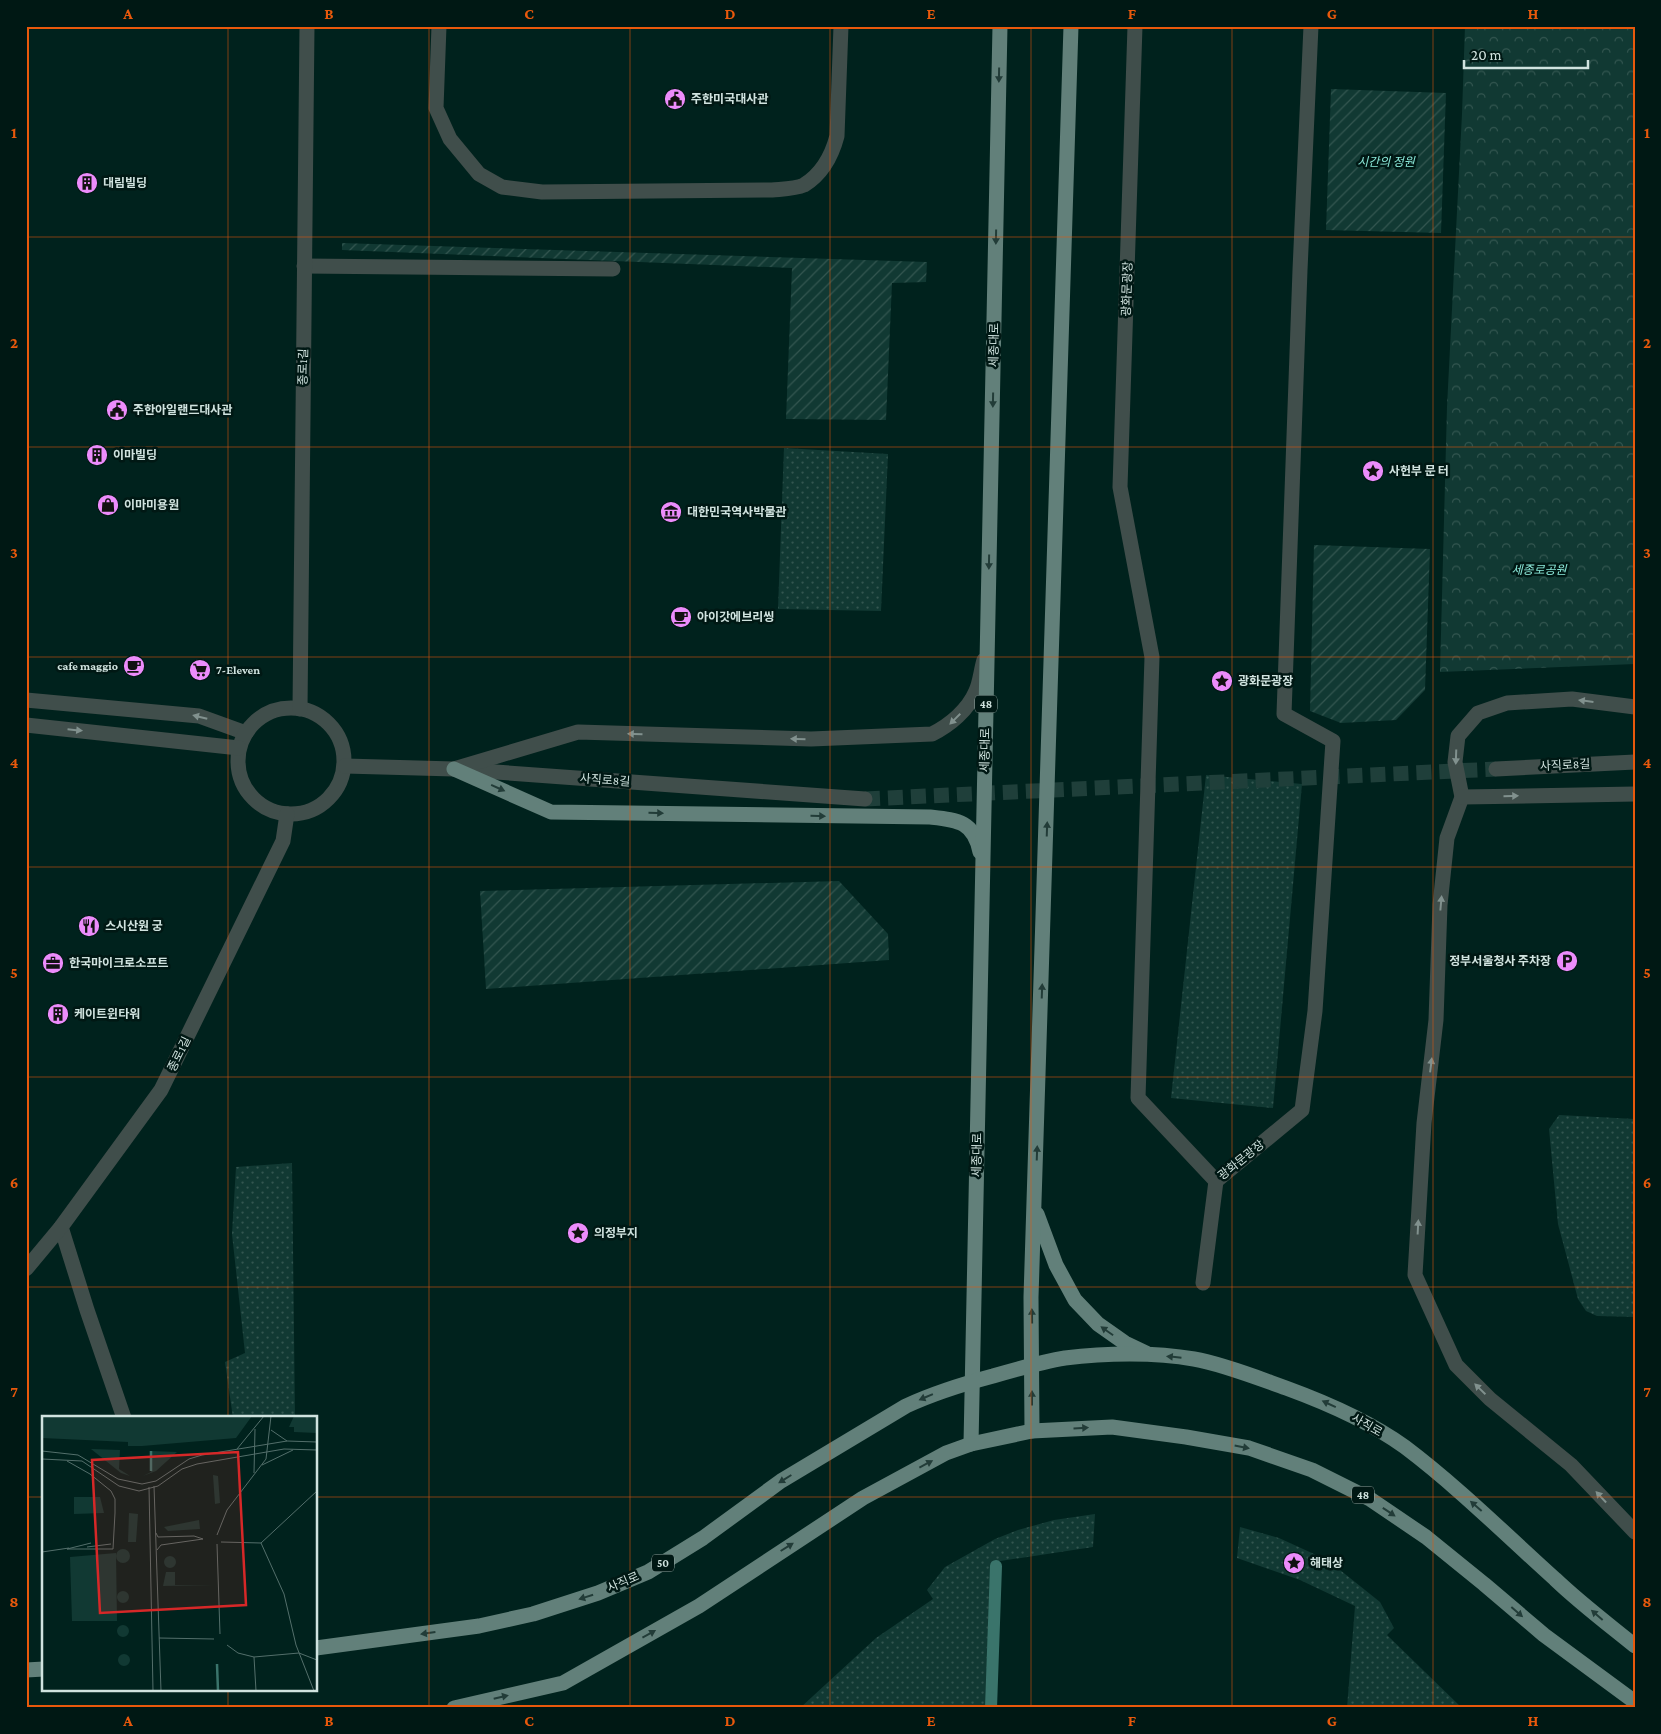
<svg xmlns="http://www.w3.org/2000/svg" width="1661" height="1734" font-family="'Crimson Pro','Noto Sans KR',serif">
  <defs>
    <pattern id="grass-dots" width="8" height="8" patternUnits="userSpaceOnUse" patternTransform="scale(1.25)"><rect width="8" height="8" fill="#113933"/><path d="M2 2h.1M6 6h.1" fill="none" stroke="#335650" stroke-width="1.8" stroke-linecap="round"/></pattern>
    <pattern id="park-crowns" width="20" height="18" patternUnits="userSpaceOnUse" patternTransform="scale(1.25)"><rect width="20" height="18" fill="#113933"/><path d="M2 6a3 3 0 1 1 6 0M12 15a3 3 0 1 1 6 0" fill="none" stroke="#335650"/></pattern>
    <pattern id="garden-furrows" width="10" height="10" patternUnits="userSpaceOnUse" patternTransform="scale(1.25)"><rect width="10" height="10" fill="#113933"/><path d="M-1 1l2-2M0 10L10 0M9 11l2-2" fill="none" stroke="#335650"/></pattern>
  </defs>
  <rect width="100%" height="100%" fill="#00221d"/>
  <g fill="url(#grass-dots)">
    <polygon points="784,448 888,454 881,611 778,609"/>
    <polygon points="1206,775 1302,784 1273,1108 1171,1098"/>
    <polygon points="1559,1115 1635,1119 1635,1317 1597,1316 1586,1311 1578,1299 1558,1224 1549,1129"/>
    <polygon points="292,1163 295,1418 233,1418 225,1362 245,1353 232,1234 236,1167"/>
    <polygon points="1095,1514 1093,1547 994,1562 988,1708 800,1708 876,1638 933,1599 927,1590 945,1567 995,1539 1018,1530 1054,1520"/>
    <polygon points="1240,1527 1279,1538 1314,1554 1335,1566 1380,1602 1394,1628 1387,1635 1462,1708 1347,1708 1355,1606 1300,1580 1237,1558"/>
  </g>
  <polygon fill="url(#park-crowns)" points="1465,26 1635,26 1635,664 1440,672 1447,407 1462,114"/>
  <g fill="url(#garden-furrows)">
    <polygon points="1331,89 1446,93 1441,233 1326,230"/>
    <polygon points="342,243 927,262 926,282 892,283 886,420 786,419 792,268 342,250"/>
    <polygon points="1314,545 1430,549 1425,690 1396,720 1341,723 1310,711"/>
    <polygon points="839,881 888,934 889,960 486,989 480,891"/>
  </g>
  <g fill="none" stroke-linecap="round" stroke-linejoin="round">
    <polyline stroke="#3a746b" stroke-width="12" points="991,1708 996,1566"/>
    <polyline stroke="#1f3f3a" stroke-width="15" stroke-dasharray="15 8" stroke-linecap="butt" points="865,799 1496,769"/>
    <g stroke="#404e4b" stroke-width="15">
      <path d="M 439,26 L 436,108 L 450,139 L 479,174 L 502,187 L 542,192 L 772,190 C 782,189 795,189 804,185 C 822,174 832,155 837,136 L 841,26"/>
      <polyline points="1135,26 1120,487 1152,657 1138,1098 1216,1181 1302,1110 1315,1011 1333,741 1284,714 1300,270 1311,26"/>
      <polyline points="304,266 613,269"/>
      <polyline points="26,700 199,716 246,733"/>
      <polyline points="1635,707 1572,699 1507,703 1478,713 1458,736 1455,762 1462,797 1447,838 1440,905 1436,1020 1424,1123 1415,1275 1456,1365 1490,1399 1571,1465 1635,1532"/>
      <circle cx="291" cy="761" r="53"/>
      <polyline points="300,709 307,26"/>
      <polyline points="26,725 239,748"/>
      <polyline points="345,766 454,769 865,799"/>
      <path d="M 454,769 L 578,732 L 811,739 L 932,734 C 950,725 968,710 976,691 C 980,682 981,670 984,660"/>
      <polyline points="1496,769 1635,762"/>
      <polyline points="1462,797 1635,794"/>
      <polyline points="61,1227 87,1310 124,1418"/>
      <polyline points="26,1269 61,1227 161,1090 283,841 287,814"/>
      <polyline points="1203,1283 1216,1181"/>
    </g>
    <g stroke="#62807a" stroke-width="15">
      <path d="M 454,769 L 551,812 L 930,817 C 957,820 974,821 980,852"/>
      <polyline points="1037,1214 1056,1265 1075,1300 1098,1324 1125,1343 1146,1353"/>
      <polyline points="1032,1431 1031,1297 1071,26"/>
      <polyline points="971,1444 1000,26"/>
      <path d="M 316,1648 L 479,1626 L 533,1614 L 598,1593 L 648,1572 L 703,1538 L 781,1481 L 906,1406 C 934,1393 963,1384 993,1376 C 1017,1369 1041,1362 1065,1358 C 1105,1353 1155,1352 1194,1359 C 1223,1364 1258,1378 1286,1388 C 1327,1403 1369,1421 1405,1447 C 1458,1487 1505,1534 1555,1579 C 1580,1603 1608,1624 1635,1646"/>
      <polyline points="26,1670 44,1669"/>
      <polyline points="454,1708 563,1683 699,1606 863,1498 946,1453 971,1444 1032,1431 1112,1427 1186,1437 1249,1448 1312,1470 1370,1499 1426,1537 1484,1584 1544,1635 1635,1702"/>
    </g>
  </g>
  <defs><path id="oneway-solid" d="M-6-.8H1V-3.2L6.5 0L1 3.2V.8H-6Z" transform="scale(1.25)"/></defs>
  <g fill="#223c38">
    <use href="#oneway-solid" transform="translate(999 75) rotate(91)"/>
    <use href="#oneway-solid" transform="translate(996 237) rotate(91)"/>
    <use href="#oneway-solid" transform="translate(993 400) rotate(91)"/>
    <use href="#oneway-solid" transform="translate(989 562) rotate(91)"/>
    <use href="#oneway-solid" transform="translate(498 788) rotate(24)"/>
    <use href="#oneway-solid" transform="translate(656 813) rotate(1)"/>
    <use href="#oneway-solid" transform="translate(818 816) rotate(1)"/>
    <use href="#oneway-solid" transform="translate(1047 829) rotate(-88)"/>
    <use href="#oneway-solid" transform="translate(1042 991) rotate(-88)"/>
    <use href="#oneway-solid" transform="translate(1037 1153) rotate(-88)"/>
    <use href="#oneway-solid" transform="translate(1032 1316) rotate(-91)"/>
    <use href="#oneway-solid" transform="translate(1107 1331) rotate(-145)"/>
    <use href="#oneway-solid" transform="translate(1174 1357) rotate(-174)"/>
    <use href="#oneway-solid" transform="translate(926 1397) rotate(157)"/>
    <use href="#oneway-solid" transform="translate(1032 1398) rotate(-90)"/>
    <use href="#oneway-solid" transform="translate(1329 1404) rotate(-155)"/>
    <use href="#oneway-solid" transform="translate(1081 1428) rotate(-3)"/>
    <use href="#oneway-solid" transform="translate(1242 1447) rotate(11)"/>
    <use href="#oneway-solid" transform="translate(926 1464) rotate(-28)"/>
    <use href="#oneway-solid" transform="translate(785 1479) rotate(148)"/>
    <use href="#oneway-solid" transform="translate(1476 1506) rotate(-139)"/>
    <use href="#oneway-solid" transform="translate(1389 1512) rotate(34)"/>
    <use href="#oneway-solid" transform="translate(787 1547) rotate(-32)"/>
    <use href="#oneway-solid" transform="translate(586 1597) rotate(162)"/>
    <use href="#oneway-solid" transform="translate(1517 1612) rotate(41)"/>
    <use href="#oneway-solid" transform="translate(1597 1615) rotate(-139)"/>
    <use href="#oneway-solid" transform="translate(428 1633) rotate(172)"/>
    <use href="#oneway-solid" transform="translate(649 1634) rotate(-29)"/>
    <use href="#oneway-solid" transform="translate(501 1697) rotate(-13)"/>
  </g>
  <g fill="#81918e">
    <use href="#oneway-solid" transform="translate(1586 701) rotate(-173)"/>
    <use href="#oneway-solid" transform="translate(200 717) rotate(-166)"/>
    <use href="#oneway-solid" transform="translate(955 719) rotate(135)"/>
    <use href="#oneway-solid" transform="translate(75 730) rotate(6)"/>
    <use href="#oneway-solid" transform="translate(635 734) rotate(-178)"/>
    <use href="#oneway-solid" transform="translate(798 739) rotate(-178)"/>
    <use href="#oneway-solid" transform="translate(1456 757) rotate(92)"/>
    <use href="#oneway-solid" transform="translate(1511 796) rotate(-1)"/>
    <use href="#oneway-solid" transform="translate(1441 903) rotate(-85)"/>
    <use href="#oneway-solid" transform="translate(1431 1065) rotate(-83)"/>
    <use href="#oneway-solid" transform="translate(1418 1227) rotate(-87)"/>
    <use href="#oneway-solid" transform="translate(1480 1389) rotate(-136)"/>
    <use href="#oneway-solid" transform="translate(1601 1497) rotate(-133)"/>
  </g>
  <path fill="none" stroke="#e8590c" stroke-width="1" stroke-opacity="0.55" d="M 228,26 L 228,1418M 429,26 L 429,1708M 630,26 L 630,1708M 830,26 L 830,1708M 1031,26 L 1031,1708M 1232,26 L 1232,1708M 1433,26 L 1433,1708M 26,237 L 1635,237M 26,447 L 1635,447M 26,657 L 1635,657M 26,867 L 1635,867M 26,1077 L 1635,1077M 26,1287 L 1635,1287M 26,1497 L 44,1497M 316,1497 L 1635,1497M 228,1690 L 228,1708"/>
  <defs>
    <g id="civic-disc" transform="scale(1.125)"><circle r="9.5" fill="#ec8cfb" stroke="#001814"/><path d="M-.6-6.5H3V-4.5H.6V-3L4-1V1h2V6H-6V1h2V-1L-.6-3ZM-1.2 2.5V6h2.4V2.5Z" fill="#111"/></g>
    <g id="building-disc" transform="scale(1.125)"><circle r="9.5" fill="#ec8cfb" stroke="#001814"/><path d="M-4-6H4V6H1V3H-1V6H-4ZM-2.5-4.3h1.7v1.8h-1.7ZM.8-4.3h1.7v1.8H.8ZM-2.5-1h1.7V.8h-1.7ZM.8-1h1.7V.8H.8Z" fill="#111"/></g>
    <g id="sight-disc" transform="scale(1.125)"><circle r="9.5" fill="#ec8cfb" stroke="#001814"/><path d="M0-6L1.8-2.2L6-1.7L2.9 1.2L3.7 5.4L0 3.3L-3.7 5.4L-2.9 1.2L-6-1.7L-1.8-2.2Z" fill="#111"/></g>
    <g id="shop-disc" transform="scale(1.125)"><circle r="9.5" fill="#ec8cfb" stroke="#001814"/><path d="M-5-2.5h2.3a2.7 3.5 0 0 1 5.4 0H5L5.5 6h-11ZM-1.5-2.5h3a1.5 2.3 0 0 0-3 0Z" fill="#111"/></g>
    <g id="museum-disc" transform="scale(1.125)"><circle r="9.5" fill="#ec8cfb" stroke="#001814"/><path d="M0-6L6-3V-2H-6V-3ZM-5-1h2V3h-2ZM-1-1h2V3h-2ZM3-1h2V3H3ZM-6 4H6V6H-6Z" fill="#111"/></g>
    <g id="cafe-disc" transform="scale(1.125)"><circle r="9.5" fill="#ec8cfb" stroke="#001814"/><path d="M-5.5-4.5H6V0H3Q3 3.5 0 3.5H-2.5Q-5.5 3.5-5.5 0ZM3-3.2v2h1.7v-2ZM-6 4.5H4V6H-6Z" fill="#111"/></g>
    <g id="supermarket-disc" transform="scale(1.125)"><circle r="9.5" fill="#ec8cfb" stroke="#001814"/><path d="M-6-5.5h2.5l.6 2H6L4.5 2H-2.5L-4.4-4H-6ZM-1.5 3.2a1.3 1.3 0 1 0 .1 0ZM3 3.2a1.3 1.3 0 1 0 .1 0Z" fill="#111"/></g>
    <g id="restaurant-disc" transform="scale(1.125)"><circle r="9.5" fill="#ec8cfb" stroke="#001814"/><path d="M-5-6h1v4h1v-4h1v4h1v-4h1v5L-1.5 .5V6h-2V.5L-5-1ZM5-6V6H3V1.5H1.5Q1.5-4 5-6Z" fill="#111"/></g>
    <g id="parking-disc" transform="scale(1.125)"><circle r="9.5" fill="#ec8cfb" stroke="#001814"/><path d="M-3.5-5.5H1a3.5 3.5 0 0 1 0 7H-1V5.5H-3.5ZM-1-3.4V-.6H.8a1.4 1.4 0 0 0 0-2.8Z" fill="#111"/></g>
    <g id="office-disc" transform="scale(1.125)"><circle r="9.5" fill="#ec8cfb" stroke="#001814"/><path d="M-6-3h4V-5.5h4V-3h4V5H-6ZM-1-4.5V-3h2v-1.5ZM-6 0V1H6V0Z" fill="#111"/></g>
  </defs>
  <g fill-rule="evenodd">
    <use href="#civic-disc" x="675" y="99"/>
    <use href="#building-disc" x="87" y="183"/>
    <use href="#civic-disc" x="117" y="410"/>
    <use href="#building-disc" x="97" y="455"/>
    <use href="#sight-disc" x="1373" y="471"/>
    <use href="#shop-disc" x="108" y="505"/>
    <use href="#museum-disc" x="671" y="512"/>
    <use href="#cafe-disc" x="681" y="617"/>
    <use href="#cafe-disc" x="134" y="666"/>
    <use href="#supermarket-disc" x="200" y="670"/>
    <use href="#sight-disc" x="1222" y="681"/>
    <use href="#restaurant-disc" x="89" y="926"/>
    <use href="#parking-disc" x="1567" y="961"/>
    <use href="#office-disc" x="53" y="963"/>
    <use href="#building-disc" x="58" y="1014"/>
    <use href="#sight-disc" x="578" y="1233"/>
    <use href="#sight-disc" x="1294" y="1563"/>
  </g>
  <g text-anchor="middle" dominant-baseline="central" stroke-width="5" stroke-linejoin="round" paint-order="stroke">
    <g fill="#001814" stroke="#92a6a2" stroke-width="1">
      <rect x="975" y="695.5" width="22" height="17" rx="4"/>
      <rect x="1352" y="1486.5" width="22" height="17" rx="4"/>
      <rect x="652" y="1554.5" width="22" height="17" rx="4"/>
    </g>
    <g font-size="11" font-weight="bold" fill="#d0e3df">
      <text x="986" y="704">48</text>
      <text x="1363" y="1495">48</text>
      <text x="663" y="1563">50</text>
    </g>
    <g font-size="12" font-weight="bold" fill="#d0e3df" stroke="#001814" text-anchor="start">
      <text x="691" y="99">주한미국대사관</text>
      <text x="103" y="183">대림빌딩</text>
      <text x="133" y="410">주한아일랜드대사관</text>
      <text x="113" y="455">이마빌딩</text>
      <text x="1389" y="471">사헌부 문 터</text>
      <text x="124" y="505">이마미용원</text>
      <text x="687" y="512">대한민국역사박물관</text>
      <text x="697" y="617">아이갓에브리씽</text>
      <text x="118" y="666" text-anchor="end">cafe maggio</text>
      <text x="216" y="670">7-Eleven</text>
      <text x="1238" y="681">광화문광장</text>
      <text x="105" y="926">스시산원 궁</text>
      <text x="1551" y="961" text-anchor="end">정부서울청사 주차장</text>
      <text x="69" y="963">한국마이크로소프트</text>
      <text x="74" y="1014">케이트윈타워</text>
      <text x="594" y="1233">의정부지</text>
      <text x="1310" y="1563">해태상</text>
    </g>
    <g font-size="12" font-style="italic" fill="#8be8d9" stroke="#001814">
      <text x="1386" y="162">시간의 정원</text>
      <text x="1539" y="570">세종로공원</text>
    </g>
    <g font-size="12" fill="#d0e3df" stroke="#001814">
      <text transform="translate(1127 289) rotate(-88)">광화문광장</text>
      <text transform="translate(994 345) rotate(-89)">세종대로</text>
      <text transform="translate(303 367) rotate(-89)">종로1길</text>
      <text transform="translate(985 750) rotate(-89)">세종대로</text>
      <text transform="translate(1565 765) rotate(-3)">사직로8길</text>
      <text transform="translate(605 780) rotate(4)">사직로8길</text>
      <text transform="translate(179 1054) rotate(-64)">종로1길</text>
      <text transform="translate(977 1155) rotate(-89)">세종대로</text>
      <text transform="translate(1241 1160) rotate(-39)">광화문광장</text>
      <text transform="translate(1367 1425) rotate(30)">사직로</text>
      <text transform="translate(623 1582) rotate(-23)">사직로</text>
    </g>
  </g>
  <g transform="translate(42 1416)">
    <rect width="275" height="275" fill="#00221d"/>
    <path d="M 49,33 L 78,34 L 77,53 L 88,60 L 79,57 ZM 109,35 L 135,36 L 114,55 L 101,60 L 109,56 ZM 171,59 L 176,60 L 178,87 L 173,88 ZM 32,81 L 58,81 L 62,97 L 32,98 ZM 87,97 L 96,98 L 94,126 L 86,126 ZM122 146a6 6 0 1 1 12 0a6 6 0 1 1-12 0Z" fill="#113933"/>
    <path d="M 0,0 L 210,0 L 194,22 L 100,30 L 86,30 L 86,26 L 0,22 ZM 252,0 L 275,0 L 275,17 L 252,16 L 252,11 L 247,11 ZM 74,137 L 75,205 L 30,205 L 28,141 Z" fill="#113933"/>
    <path d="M 157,104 L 158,113 L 126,115 L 122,111 ZM74 140a7 7 0 1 1 14 0a7 7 0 1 1-14 0ZM 124,156 L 133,156 L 133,169 L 173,169 L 121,170 ZM75 181a6 6 0 1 1 12 0a6 6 0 1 1-12 0ZM75 215a6 6 0 1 1 12 0a6 6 0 1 1-12 0ZM76 244a6 6 0 1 1 12 0a6 6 0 1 1-12 0Z" fill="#113933"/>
    <path fill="none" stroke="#3a746b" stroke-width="2.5" d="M 109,35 L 109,55M 175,248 L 176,275"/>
    <path fill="none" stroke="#536f6b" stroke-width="1" d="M 229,14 L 245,25M 195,33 L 222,0M 0,35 L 36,39 L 76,63 L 100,68 L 114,65 L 147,43 L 160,39 L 245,25 L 275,26M 0,43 L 40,45 L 77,70 L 97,75 L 116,70 L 140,53 L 155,48 L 242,33 L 275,34M 220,49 L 251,34M 212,57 L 213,13M 112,70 L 119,275M 107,71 L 111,275M 114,117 L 116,121 L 152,120 L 161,123M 175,119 L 185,94 L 224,43 L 229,0M 179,126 L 219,127M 219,127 L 242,178 L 254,229 L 272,275M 219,127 L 275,75M 175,128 L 178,218M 45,131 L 69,128M 25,133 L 71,133 L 73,97 L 73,83 L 69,75 L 48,58 L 25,45M 25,133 L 49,127M 115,134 L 119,129 L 161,123M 0,136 L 27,132M 117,222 L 172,223M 185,229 L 196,237 L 212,241 L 257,237 L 275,244M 212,241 L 214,275"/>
    <path fill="#d62828" fill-opacity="0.15" stroke="#d62828" stroke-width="2.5" d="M 196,36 L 204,189 L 58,197 L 50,44 Z"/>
    <rect width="275" height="275" fill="none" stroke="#d0e3df" stroke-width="2.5"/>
  </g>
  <rect width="1661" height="1734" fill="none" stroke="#001814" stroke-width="55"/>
  <path d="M1464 60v8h124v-8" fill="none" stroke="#d0e3df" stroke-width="2.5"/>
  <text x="1471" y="60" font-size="15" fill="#d0e3df" stroke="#001814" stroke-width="4" paint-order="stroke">20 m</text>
  <rect x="28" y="28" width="1606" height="1678" fill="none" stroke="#e8590c" stroke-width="2"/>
  <g font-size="16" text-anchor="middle" font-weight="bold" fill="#e8590c">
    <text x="128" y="19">A</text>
    <text x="329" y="19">B</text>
    <text x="529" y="19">C</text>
    <text x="730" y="19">D</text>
    <text x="931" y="19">E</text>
    <text x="1132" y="19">F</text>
    <text x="1332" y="19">G</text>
    <text x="1533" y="19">H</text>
    <text x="14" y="138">1</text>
    <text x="1647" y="138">1</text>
    <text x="14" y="348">2</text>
    <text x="1647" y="348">2</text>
    <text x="14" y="558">3</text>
    <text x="1647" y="558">3</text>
    <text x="14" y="768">4</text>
    <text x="1647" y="768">4</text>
    <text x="14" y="978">5</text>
    <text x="1647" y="978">5</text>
    <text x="14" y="1188">6</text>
    <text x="1647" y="1188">6</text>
    <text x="14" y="1397">7</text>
    <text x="1647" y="1397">7</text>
    <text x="14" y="1607">8</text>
    <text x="1647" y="1607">8</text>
    <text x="128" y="1726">A</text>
    <text x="329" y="1726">B</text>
    <text x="529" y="1726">C</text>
    <text x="730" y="1726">D</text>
    <text x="931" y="1726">E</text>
    <text x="1132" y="1726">F</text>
    <text x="1332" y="1726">G</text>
    <text x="1533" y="1726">H</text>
  </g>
</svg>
